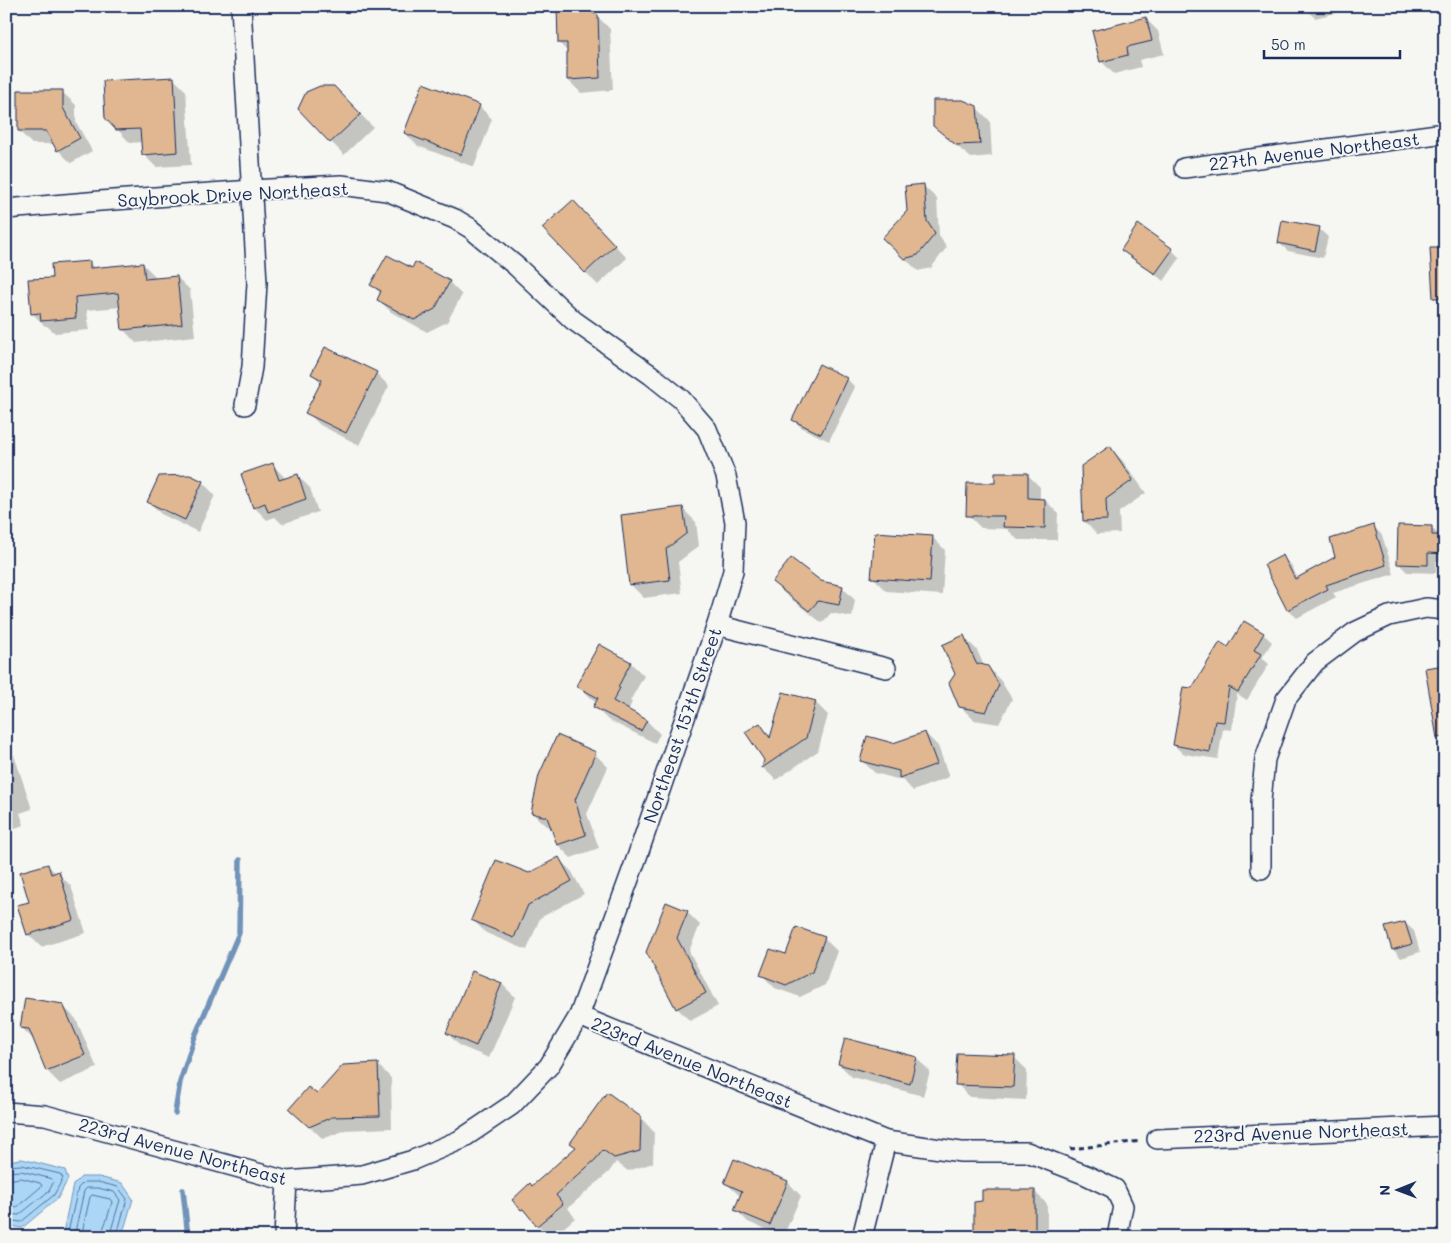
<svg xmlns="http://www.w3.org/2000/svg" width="1451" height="1243" font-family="Mali,sans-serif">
  <rect width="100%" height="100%" fill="#f6f6f2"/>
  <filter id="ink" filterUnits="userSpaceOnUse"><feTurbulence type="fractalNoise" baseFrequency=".02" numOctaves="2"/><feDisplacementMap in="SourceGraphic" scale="10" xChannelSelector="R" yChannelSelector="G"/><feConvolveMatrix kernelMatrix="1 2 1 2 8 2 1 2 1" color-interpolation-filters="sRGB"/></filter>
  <g filter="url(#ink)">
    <g fill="#abd6f6" stroke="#7193b9">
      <polygon points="22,1159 65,1170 68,1179 58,1198 22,1228 6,1225 6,1161"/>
      <polygon points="81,1177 99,1177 122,1183 133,1199 125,1226 120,1237 62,1237 73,1185"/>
    </g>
    <g fill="#0003">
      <polygon points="1303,6 1351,6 1352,9 1315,18"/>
      <polygon points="597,16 610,29 613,90 581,93 568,80 568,52 559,43"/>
      <polygon points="1145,18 1158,31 1164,54 1139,60 1141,67 1114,74 1101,61"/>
      <polygon points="173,78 186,91 191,165 156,167 143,154 142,142 130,143 117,129"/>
      <polygon points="334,87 373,127 344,155 299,109"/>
      <polygon points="62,92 76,105 76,122 92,151 71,163 58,150 54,144 32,144 19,131"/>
      <polygon points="479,106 492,119 474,167 418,146 405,133"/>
      <polygon points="976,107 990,121 992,156 971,158 948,139 935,126"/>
      <polygon points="924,186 937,199 939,236 947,247 931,268 918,271 897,251 908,212"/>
      <polygon points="585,214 627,258 598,285 585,272"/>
      <polygon points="1319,229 1328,237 1323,258 1288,251 1279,243"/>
      <polygon points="1122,249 1172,250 1180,258 1164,281 1131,258"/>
      <polygon points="89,262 95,269 143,264 156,277 156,279 177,277 190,290 195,336 136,343 123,329 121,307 87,310 89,330 55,333 47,326 45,326 32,313 54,279"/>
      <polygon points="412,270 449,282 462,295 447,322 427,332 391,312 378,299 381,294 372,285"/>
      <polygon points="819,366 847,379 855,387 829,441 802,428 793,420"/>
      <polygon points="376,373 389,386 359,445 320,425 307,412 321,383 313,374"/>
      <polygon points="1109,447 1122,460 1146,493 1119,512 1120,533 1097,534 1084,521"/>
      <polygon points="272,464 286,479 297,475 310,488 318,512 282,524 275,517 267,520 254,507"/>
      <polygon points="1027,474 1040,487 1040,500 1045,500 1058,513 1057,540 1018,540 1007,529 981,528 968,515 997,484"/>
      <polygon points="202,482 215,495 198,532 161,514 148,501"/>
      <polygon points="683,509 696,522 699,546 678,562 682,593 644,598 631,585"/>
      <polygon points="1373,526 1382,535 1394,574 1333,593 1336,597 1297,618 1288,609 1265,566 1282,557 1291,565 1298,579 1337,558"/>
      <polygon points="1431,527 1440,536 1445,537 1445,561 1436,561 1436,573 1407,572 1398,563"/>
      <polygon points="932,537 945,550 942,595 886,591 873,577"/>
      <polygon points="773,582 820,582 842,587 855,600 852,617 831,613 822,623 786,595"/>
      <polygon points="1263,634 1272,642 1262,658 1269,664 1247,700 1237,694 1232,730 1223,729 1218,759 1183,754 1174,745 1192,690 1228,648"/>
      <polygon points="964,637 977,650 984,666 988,667 1001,681 1012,699 999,724 974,720 960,706 957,674"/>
      <polygon points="631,663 644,676 630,701 632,702 628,711 647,721 660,734 655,743 608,720 595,707 597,702 591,698 578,685"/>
      <polygon points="6,670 14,689 6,692"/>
      <polygon points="815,702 828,715 818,751 776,780 763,768 766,760 759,724 772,737"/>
      <polygon points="925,733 938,746 949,777 913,791 904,781 875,773 861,760 894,745"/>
      <polygon points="558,737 595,754 608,767 587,814 599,848 571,858 558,845 552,827 546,826 532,813"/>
      <polygon points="6,748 14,755 32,809 20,813 24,825 6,831"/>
      <polygon points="559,859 572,872 584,894 540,918 527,950 486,933 473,920 529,875"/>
      <polygon points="47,865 56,873 58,873 71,886 86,933 41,947 28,934 30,903"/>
      <polygon points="687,912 700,925 689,951 718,1006 690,1021 677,1008 647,952"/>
      <polygon points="1405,923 1414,931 1420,952 1401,958 1393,949"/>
      <polygon points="824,938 837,951 825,985 800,997 775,988 762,975 787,956"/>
      <polygon points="1445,965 1445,999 1437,991"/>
      <polygon points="473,972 502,984 515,997 489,1058 460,1046 447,1033"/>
      <polygon points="63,1006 76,1019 97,1068 60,1084 47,1071 35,1041 22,1028"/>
      <polygon points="1014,1057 1027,1070 1026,1100 970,1097 957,1084"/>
      <polygon points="916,1058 930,1071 923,1096 852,1077 839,1064"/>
      <polygon points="378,1065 391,1078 392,1128 345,1130 323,1139 291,1109"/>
      <polygon points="641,1118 654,1132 653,1163 628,1171 616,1162 609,1172 568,1208 575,1218 553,1237 550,1237 522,1209 532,1187 577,1148 571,1143"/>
      <polygon points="735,1160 788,1182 801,1196 783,1237 748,1222 735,1209 741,1197 726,1183"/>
      <polygon points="1034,1191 1047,1204 1047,1237 975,1237 983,1203"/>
    </g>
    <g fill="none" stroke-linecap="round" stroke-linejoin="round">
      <g stroke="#55729b" stroke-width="1">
        <polyline points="6,1166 22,1165 60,1174 63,1178 54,1195 21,1222 6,1220"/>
        <polyline points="6,1172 21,1171 52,1179 54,1181 49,1191 19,1215 6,1214"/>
        <polyline points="6,1180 21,1178 40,1183 42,1186 17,1207 6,1206"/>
        <polyline points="67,1237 78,1188 84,1182 98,1182 118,1187 127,1199 120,1224 116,1237"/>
        <polyline points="74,1237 84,1191 87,1188 98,1188 114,1192 120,1200 109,1237"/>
        <polyline points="81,1237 90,1197 92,1195 110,1199 112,1202 107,1219 103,1229 102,1237"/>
      </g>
      <g stroke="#7193b9" stroke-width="5.5">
        <polyline points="175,1113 180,1082 195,1036 239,933 240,860"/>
        <polyline points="183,1190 188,1237"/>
      </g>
    </g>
    <g fill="#e0b790" stroke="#1b2f5e">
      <polygon points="557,6 577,6 598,15 600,78 567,80 567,43 558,43"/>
      <polygon points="1146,17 1152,41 1127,47 1128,55 1100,62 1092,31"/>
      <polygon points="174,77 178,152 142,155 140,129 116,130 105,118 103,81"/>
      <polygon points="423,83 480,105 461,155 404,133"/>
      <polygon points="320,86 334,86 361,114 330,143 298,109 306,92"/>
      <polygon points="18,90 63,90 63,108 80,138 57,151 46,131 18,131"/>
      <polygon points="933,100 963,100 977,106 980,144 956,145 933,126"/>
      <polygon points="924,184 927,221 935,234 918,255 904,259 882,238 907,211 905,186"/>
      <polygon points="573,200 615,245 585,273 542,228"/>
      <polygon points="1282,220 1320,227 1315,251 1278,243"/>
      <polygon points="1138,224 1173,249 1155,274 1121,250"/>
      <polygon points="1430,248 1445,248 1445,298 1433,298"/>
      <polygon points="387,255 412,268 415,262 450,281 435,309 414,320 377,300 381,291 370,285"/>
      <polygon points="90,261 90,268 143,263 145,279 177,276 182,324 122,330 118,293 75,297 76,318 41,321 40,313 31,314 28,279 52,278 51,264"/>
      <polygon points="325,347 377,372 346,433 305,413 322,380 311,374"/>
      <polygon points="819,364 847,378 821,434 792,420"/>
      <polygon points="1110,446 1133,480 1106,499 1107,520 1083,521 1081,466"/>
      <polygon points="273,463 279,480 298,474 306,499 268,512 265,503 253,508 241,474"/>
      <polygon points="995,473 1028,473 1028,498 1045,499 1045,528 1003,527 1004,516 966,516 967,483 995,483"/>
      <polygon points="190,475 203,481 185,520 147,502 159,476"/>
      <polygon points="683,507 687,533 666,549 670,580 629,585 621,515"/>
      <polygon points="1374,525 1386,565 1326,585 1328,589 1287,610 1264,565 1283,555 1295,579 1335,557 1330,539"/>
      <polygon points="1398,525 1432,526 1432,535 1445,535 1445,554 1428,553 1428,565 1397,564"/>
      <polygon points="875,532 933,536 930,582 871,578"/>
      <polygon points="791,558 821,581 843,586 839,605 818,601 809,611 772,582"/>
      <polygon points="1244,621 1264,633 1254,650 1261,654 1238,692 1229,687 1224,722 1215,721 1210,752 1173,745 1183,687 1192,688 1220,642 1228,647"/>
      <polygon points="964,635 976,663 988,666 999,685 986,712 959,707 949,683 955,674 942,645"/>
      <polygon points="599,644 631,662 618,687 620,688 613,701 647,720 641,731 593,707 598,698 576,686"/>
      <polygon points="1445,665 1445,737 1437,738 1425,668"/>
      <polygon points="783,692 816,701 806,738 762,768 764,760 745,732 760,723 770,738"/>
      <polygon points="925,732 937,764 899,778 899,771 860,761 867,736 893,743"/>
      <polygon points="557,735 596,752 575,800 586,835 557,845 547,817 531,813 539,775"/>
      <polygon points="559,857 572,881 528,905 514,938 471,920 496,860 529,873"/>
      <polygon points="48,864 51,874 59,871 74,920 27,935 17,905 29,902 20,872"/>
      <polygon points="666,902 688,911 677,938 706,993 676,1009 646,952"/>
      <polygon points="1405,922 1412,944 1392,950 1385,927"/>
      <polygon points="796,927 825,937 812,972 786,985 760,975 770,949 786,954"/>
      <polygon points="472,971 502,983 476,1046 446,1033"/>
      <polygon points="25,998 63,1004 85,1055 46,1071 29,1029 20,1028"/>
      <polygon points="845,1038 917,1057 910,1084 838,1064"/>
      <polygon points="957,1053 1015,1055 1013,1087 955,1085"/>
      <polygon points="378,1063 380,1116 332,1117 309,1127 289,1109 308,1087 317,1094 343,1065"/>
      <polygon points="607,1092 641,1117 640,1151 614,1158 603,1150 596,1159 556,1195 563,1204 537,1226 523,1209 521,1210 512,1200 530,1183 532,1186 576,1147 570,1143"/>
      <polygon points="734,1159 788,1181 770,1225 734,1210 742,1191 724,1183"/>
      <polygon points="982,1190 1035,1190 1035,1230 1029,1237 974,1237 974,1202 982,1201"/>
    </g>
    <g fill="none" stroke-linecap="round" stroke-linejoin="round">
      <g stroke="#1b2f5e" stroke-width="22">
        <g id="street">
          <polyline points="241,6 257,283 252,367 245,405"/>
          <polyline points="1184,168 1445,133"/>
          <polyline points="6,209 100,201 252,190 341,185 387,191 455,219 470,228 516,266 573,320 651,375 681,399 707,429 726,476 735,522 733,571 717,625 637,857 579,1016"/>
          <polyline points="717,625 886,668"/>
          <polyline points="1261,869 1261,801 1265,759 1286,699 1315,662 1355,632 1389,616 1426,608 1445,610"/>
          <polyline points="6,1112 45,1115 287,1181 362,1175 413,1160 460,1140 512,1105 549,1066 579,1016 886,1141 961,1152 1027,1152 1086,1175 1115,1189 1123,1206 1117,1237"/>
          <polyline points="1157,1139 1445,1126"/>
          <polyline points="284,1237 287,1181"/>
          <polyline points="862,1237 886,1141"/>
        </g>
      </g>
      <polyline stroke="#1b2f5e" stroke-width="3" stroke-dasharray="5 4" stroke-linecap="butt" points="1070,1149 1141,1141"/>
      <use href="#street" stroke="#f6f6f2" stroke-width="19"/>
    </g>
  </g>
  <g text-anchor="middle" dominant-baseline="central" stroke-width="4" stroke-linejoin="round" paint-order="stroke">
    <g font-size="18" fill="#1b2f5e" stroke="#f6f6f2">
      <text transform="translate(1314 151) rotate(-7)">227th Avenue Northeast</text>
      <text transform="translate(233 194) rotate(-3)">Saybrook Drive Northeast</text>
      <text transform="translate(682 725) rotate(-71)">Northeast 157th Street</text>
      <text transform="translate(692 1062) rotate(22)">223rd Avenue Northeast</text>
      <text transform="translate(1301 1132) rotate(-2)">223rd Avenue Northeast</text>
      <text transform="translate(183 1151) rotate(15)">223rd Avenue Northeast</text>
    </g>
  </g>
  <rect width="1451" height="1243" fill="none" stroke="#f6f6f2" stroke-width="25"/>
  <rect x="12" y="12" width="1426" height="1218" fill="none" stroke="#1b2f5e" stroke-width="2" filter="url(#ink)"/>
  <g transform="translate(1398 1190) rotate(269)" stroke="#f6f6f2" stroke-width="4" paint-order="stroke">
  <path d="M0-4L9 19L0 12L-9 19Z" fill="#1b2f5e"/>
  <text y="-8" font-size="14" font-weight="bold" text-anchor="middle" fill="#1b2f5e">N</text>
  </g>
  <path d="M1264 50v8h136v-8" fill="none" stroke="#1b2f5e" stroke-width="2.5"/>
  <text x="1271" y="50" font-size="15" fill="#1b2f5e" stroke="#f6f6f2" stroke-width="4" paint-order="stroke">50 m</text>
</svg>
